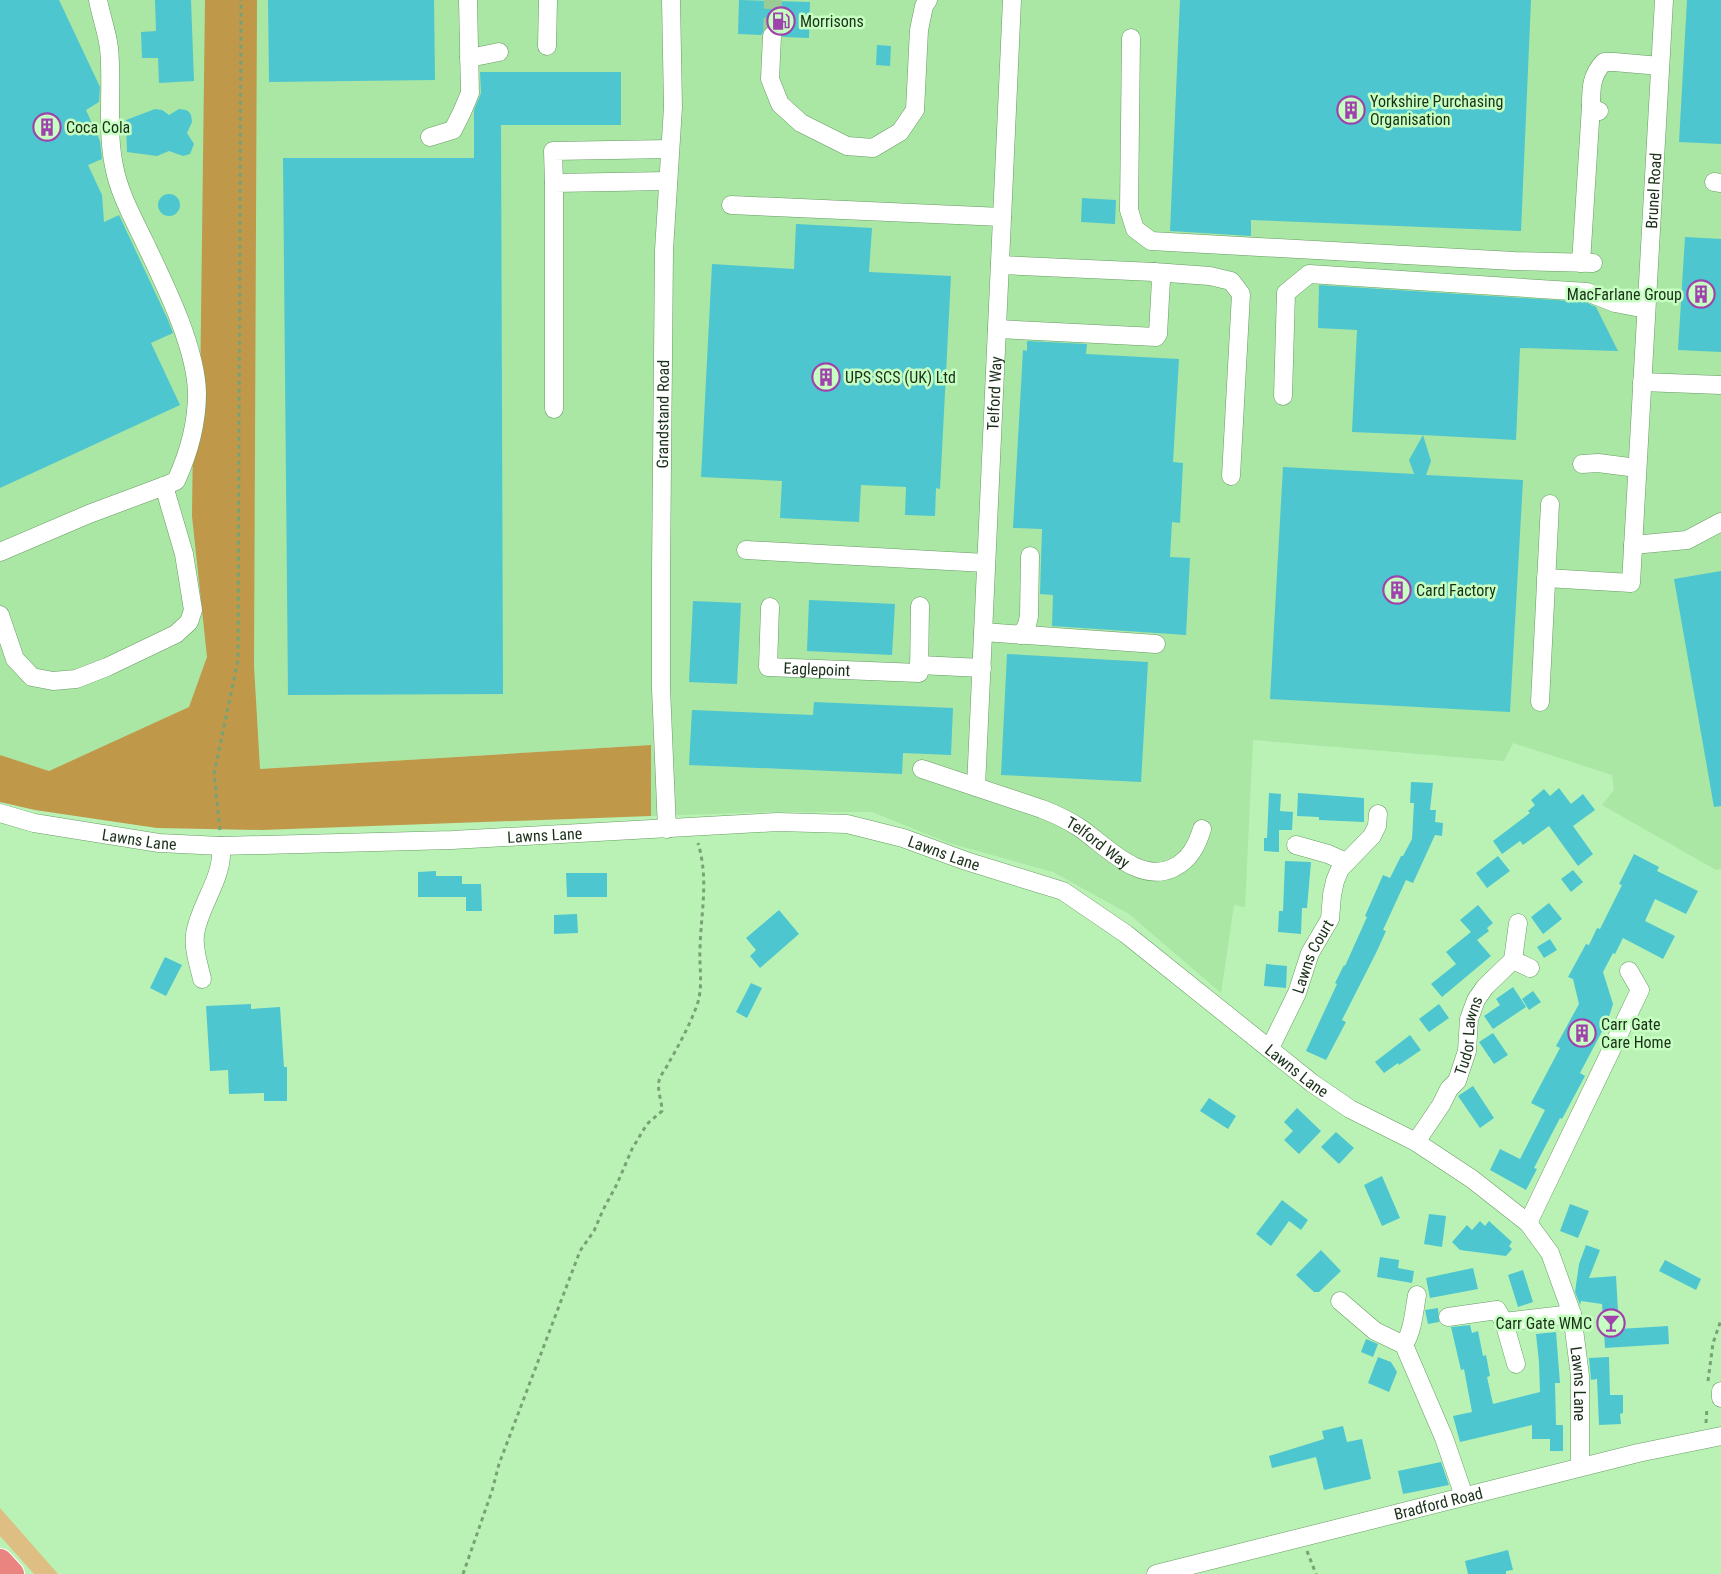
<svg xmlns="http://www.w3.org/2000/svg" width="1721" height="1574" font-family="'Roboto Condensed',sans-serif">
  <rect width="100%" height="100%" fill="#baf2b5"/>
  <polygon fill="#aae6a4" points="0,0 1721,0 1721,869 1716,870 1602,805 1614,790 1612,775 1513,743 1504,761 1253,740 1245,907 1234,905 1221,993 1129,914 1053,872 949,843 872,812 773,812 651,816 650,745 260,769 189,707 49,771 0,755"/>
  <polygon fill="#debe82" points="0,1508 58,1574 34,1574 0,1536"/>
  <polygon fill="#bf984a" points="205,0 257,0 254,666 260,769 651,745 651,816 262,830 157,828 35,810 0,802 0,755 49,771 189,707 207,657 192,516 193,438 200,398"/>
  <g fill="#4dc6d0">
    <polygon points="0,0 59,0 100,87 99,102 86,110 100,141 102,159 88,165 102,195 104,222 119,215 168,320 173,333 151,343 180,405 0,488"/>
    <polygon points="155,0 191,0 194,81 159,83 158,58 142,58 141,32 156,31"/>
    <polygon points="268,0 434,0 435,80 269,82"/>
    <polygon points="739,0 810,2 809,38 783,37 781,31 773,25 767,27 761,35 738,34"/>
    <polygon points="1180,0 1531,0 1521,231 1251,220 1251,236 1170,231"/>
    <polygon points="1687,0 1721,0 1721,144 1679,142"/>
    <polygon points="877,45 891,46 890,66 876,65"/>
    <polygon points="480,72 621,72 621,125 501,125 503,694 288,695 283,158 474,158 474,110 481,93"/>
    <polygon points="155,109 162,110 169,115 179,109 186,110 189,112 191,115 192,122 187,133 194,144 190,154 183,156 169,151 157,156 127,152 126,120"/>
    <circle cx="169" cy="205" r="11"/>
    <polygon points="1082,198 1116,200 1115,224 1081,222"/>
    <polygon points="796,224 872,228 869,272 951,276 940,489 936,488 935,516 905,515 906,487 861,485 859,522 780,518 782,481 701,477 712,264 794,269"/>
    <polygon points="1685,237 1721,239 1721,352 1678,350"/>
    <polygon points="1319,285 1585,302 1596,307 1618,351 1520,348 1516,440 1423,435 1431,461 1426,475 1523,480 1510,712 1270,699 1283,467 1414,474 1409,460 1423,435 1352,432 1357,330 1318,328"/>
    <polygon points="1027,341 1087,344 1086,354 1179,359 1173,462 1183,463 1180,523 1172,522 1170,557 1190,558 1186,635 1052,626 1053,595 1040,594 1042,529 1013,528 1023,350 1027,351"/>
    <polygon points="1721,571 1721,806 1714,807 1674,579"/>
    <polygon points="809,600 895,604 892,655 807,651"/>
    <polygon points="693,601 741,603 737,684 689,682"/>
    <polygon points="1007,654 1148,662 1141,782 1001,775"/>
    <polygon points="814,702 953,708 951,755 903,753 902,774 689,765 692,710 813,715"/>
    <polygon points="1411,782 1433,783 1430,810 1436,810 1435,822 1443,823 1442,836 1435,835 1413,883 1406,880 1383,930 1386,931 1376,953 1342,1020 1346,1022 1326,1060 1306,1051 1337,984 1335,983 1344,965 1345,966 1367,917 1365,916 1383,875 1390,878 1401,856 1403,856 1412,839 1414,803 1410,803"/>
    <polygon points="1559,788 1571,804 1583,794 1595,810 1573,826 1593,854 1578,866 1549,826 1523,845 1520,841 1502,854 1493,841 1530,813 1528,811 1535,805 1531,800 1544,789 1550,796"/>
    <polygon points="1269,793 1281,794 1280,811 1293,812 1292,830 1279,830 1279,852 1264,851 1264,838 1267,838"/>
    <polygon points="1298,793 1364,798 1364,822 1319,820 1319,817 1297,816"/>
    <polygon points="1634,854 1659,867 1657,871 1698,891 1686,914 1655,899 1645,921 1675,936 1663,959 1623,938 1615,954 1613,953 1603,972 1613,1004 1608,1020 1580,1073 1585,1076 1562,1119 1560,1118 1534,1168 1537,1169 1526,1190 1490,1170 1500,1149 1520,1159 1545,1110 1531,1103 1560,1048 1556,1046 1579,1004 1573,979 1568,977 1586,944 1589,945 1597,928 1600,929 1622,885 1619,884"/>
    <polygon points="1498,856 1510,871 1487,888 1476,873"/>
    <polygon points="1285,861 1311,862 1307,908 1302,908 1301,934 1278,932 1279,911 1283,911"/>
    <polygon points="1573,870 1583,882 1571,892 1561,879"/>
    <polygon points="436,871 436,876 462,876 462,884 481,884 482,911 466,911 466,897 418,897 418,872"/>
    <polygon points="566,873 607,873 607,897 567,897"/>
    <polygon points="1549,903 1562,919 1543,934 1531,917"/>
    <polygon points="1478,905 1493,923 1487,928 1489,931 1477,940 1491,956 1442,997 1431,984 1456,964 1446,952 1471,932 1460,920"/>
    <polygon points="779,910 799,934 760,968 750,956 756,950 746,938"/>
    <polygon points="577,914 578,933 554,934 554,915"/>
    <polygon points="1550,939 1557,950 1544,958 1537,947"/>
    <polygon points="165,957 182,965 166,996 150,988"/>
    <polygon points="1266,964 1287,966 1286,988 1264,986"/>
    <polygon points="751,983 762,988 747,1018 736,1012"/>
    <polygon points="1513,987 1526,1007 1493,1029 1484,1016 1500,1005 1496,999"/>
    <polygon points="1533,991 1541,1002 1529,1010 1522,999"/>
    <polygon points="251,1004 251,1009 280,1007 284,1067 287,1067 287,1101 264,1101 264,1093 229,1094 228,1070 210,1071 206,1006"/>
    <polygon points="1439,1004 1449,1018 1429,1032 1419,1019"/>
    <polygon points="1493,1033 1508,1055 1494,1064 1479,1042"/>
    <polygon points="1410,1035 1421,1050 1399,1065 1398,1063 1384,1073 1375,1062"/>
    <polygon points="1473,1086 1494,1118 1480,1128 1458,1096"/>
    <polygon points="1209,1098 1236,1116 1228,1129 1200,1111"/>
    <polygon points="1297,1108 1321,1131 1299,1154 1284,1140 1293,1131 1284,1122"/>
    <polygon points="1336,1132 1354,1148 1339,1164 1321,1147"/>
    <polygon points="1382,1176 1400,1218 1382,1226 1364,1185"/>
    <polygon points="1282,1200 1308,1220 1301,1230 1289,1221 1271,1246 1256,1234"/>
    <polygon points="1570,1204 1589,1211 1578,1238 1560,1231"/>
    <polygon points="1429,1214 1446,1216 1442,1247 1424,1244"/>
    <polygon points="1480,1221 1485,1226 1489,1221 1512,1242 1509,1246 1512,1249 1506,1256 1460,1250 1452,1242 1467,1225 1472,1230"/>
    <polygon points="1586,1245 1600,1250 1589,1278 1616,1276 1619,1329 1668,1326 1669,1344 1605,1348 1602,1304 1581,1301 1580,1305 1575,1292 1579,1264"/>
    <polygon points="1321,1250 1341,1271 1319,1292 1314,1292 1296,1275"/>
    <polygon points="1380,1257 1399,1260 1398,1268 1414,1271 1412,1283 1377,1277"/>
    <polygon points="1665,1260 1701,1279 1696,1290 1659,1271"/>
    <polygon points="1473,1268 1478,1289 1430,1298 1426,1278"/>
    <polygon points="1523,1270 1533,1302 1518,1307 1508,1275"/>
    <polygon points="1438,1308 1439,1322 1428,1324 1425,1310"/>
    <polygon points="1470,1325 1472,1333 1478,1331 1483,1356 1486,1355 1490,1376 1487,1377 1493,1404 1540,1392 1539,1362 1536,1334 1556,1332 1560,1383 1555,1383 1556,1425 1563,1425 1563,1451 1550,1451 1550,1439 1532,1439 1532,1425 1460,1442 1453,1416 1472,1412 1464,1369 1461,1370 1451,1327"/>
    <polygon points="1366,1339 1378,1344 1373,1357 1361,1352"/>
    <polygon points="1378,1357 1391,1362 1397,1372 1389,1392 1368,1383"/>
    <polygon points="1609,1357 1610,1395 1623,1395 1623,1413 1620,1414 1621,1424 1599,1425 1597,1379 1591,1380 1589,1358"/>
    <polygon points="1343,1426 1347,1442 1362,1439 1371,1479 1324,1490 1316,1457 1272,1468 1269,1456 1324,1439 1322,1431"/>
    <polygon points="1441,1462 1449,1485 1403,1494 1398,1471"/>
    <polygon points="1508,1550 1513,1570 1506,1571 1506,1574 1468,1574 1465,1561"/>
  </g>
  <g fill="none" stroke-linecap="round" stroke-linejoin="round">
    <polyline stroke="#9acb96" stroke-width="18" stroke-dasharray="18 9" stroke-linecap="butt" points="772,36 773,0"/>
    <g stroke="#689c64" stroke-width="19">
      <g id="minor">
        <path d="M 98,0 C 101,16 107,32 109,48 C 113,87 106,127 114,166 C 119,193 133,218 145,243 C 165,285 196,347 197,393 C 197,423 188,455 176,481 L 164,486"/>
        <polyline points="772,36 770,79 780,104 801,123 847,146 873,148 900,132 915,110 919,30 924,6 928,0"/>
        <polyline points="1131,38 1129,210 1135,229 1151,241 1514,261 1593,263"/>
        <polyline points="547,46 548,0"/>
        <polyline points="469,58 499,52"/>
        <path d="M 1599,111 L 1595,110 L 1591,106 C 1591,89 1591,75 1604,62 L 1614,62 L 1660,66"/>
        <polyline points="430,137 453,130 462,112 470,93 468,0"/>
        <polyline points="1714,182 1721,183"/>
        <polyline points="554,183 553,151 670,149"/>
        <polyline points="731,205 1002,217"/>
        <polyline points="1581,263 1591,106"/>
        <polyline points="1154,272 1210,276 1231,281 1241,294 1231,476"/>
        <polyline points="997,329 1156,337 1158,334 1161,280 1158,275 1154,272 1000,265"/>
        <polyline points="1642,382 1721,385"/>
        <polyline points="1283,396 1286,293 1309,274 1587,292 1615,303 1646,309"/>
        <polyline points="554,409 554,183 668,181"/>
        <polyline points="1582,464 1598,463 1637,468"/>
        <polyline points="1633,545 1687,540 1721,522"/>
        <polyline points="746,550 986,563"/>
        <polyline points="0,552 89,514 164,486 184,554 193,610 189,622 176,634 107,667 76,679 53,681 32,677 15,659 0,615"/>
        <path id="s1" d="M 1546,578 L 1631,583 L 1664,0"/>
        <path id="s2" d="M 770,607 L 768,667 L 919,673 L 920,606"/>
        <polyline points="983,632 1156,644"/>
        <polyline points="1021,635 1027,625 1029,616 1030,556"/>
        <polyline points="919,665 982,668"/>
        <polyline points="1540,702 1550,504"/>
        <path id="s3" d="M 922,769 L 1042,809 C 1055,814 1068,820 1080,828 C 1106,846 1139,884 1173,868 C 1190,860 1197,845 1202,829"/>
        <path id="s4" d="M 976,787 L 1012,0"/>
        <path id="s5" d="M 0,813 L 34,823 L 159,843 L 221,846 L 452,840 L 778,822 L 847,824 L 903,838 L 966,861 L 1063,891 L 1126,934 L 1312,1083 L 1350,1109 L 1416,1142 L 1472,1179 L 1528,1223 L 1550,1253 L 1572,1314 L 1580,1376 L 1580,1467"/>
        <path id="s6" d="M 667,829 L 661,688 L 661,572 L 664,250 L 673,107 L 671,0"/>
        <polyline points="1296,845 1328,854 1346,862"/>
        <polyline points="1513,960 1530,968"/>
        <path d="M 202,979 C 199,965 193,949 195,934 C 200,903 224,878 221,846"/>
        <path id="s7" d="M 1270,1048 L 1297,993 L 1310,953 L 1330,919 L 1332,895 L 1335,881 L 1340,869 L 1372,836 L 1377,826 L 1378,814"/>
        <path id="s8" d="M 1416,1142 L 1441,1105 L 1449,1089 L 1457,1081 L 1467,1051 L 1469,1019 L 1476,1000 L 1485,987 L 1513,960 L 1518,923"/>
        <polyline points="1528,1223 1640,990 1629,971"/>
        <polyline points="1340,1301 1375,1331 1404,1345 1444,1438 1464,1496"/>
        <polyline points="1448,1317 1497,1310 1504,1322 1516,1364"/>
        <polyline points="1504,1322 1572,1314"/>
        <path d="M 1404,1345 C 1413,1330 1414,1312 1417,1295"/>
        <polyline points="1721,1391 1721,1398"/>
        <path id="s9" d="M 1156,1574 L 1638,1453 L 1721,1436"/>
      </g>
    </g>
    <g stroke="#fff" stroke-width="28">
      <polyline id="highway" points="0,1562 11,1574"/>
    </g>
    <g stroke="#78a275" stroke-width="3" stroke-dasharray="4 4" stroke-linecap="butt">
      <polyline points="220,830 214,774 238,660 241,0"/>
      <polyline points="1708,1381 1713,1343 1721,1320"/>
      <polyline points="1706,1423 1707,1407"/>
      <polyline points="1307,1551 1316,1574"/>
      <path d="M 463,1574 L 492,1491 L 499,1464 L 580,1251 L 594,1231 L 603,1210 L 617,1184 L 632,1149 L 647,1124 L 662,1111 C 662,1101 657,1091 659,1081 C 660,1075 666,1069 668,1064 C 679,1045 691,1023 698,1002 C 703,984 699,967 700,949 C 701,911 709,880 698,843"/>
    </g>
    <use href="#minor" stroke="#fff" stroke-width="18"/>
    <use href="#highway" stroke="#e98480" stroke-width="26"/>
  </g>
  <defs>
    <g id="fuel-ring" transform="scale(1.4375)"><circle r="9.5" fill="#c7ffc2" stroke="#9f42ac" stroke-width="1.5"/><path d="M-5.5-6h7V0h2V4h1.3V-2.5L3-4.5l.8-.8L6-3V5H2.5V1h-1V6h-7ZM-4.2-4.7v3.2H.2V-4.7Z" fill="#9f42ac"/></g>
    <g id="building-ring" transform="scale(1.4375)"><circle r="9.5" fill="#c7ffc2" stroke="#9f42ac" stroke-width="1.5"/><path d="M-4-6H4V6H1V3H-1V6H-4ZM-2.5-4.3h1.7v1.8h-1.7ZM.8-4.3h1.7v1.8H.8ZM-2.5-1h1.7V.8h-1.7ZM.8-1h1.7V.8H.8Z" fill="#9f42ac"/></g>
    <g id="bar-ring" transform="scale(1.4375)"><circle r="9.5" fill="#c7ffc2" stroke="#9f42ac" stroke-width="1.5"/><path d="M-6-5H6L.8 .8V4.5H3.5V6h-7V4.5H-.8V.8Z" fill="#9f42ac"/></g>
  </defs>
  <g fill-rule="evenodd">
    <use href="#fuel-ring" x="781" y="21"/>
    <use href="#building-ring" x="1351" y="110"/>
    <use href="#building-ring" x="47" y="127"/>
    <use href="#building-ring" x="1701" y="294"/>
    <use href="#building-ring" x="826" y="377"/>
    <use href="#building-ring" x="1397" y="590"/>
    <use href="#building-ring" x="1582" y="1033"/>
    <use href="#bar-ring" x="1611" y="1323"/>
  </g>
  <g text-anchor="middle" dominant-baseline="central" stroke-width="5" stroke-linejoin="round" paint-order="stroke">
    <g font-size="16" fill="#1a3019" stroke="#c7ffc2" text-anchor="start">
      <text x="800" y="21">Morrisons</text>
      <text x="1370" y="101">Yorkshire Purchasing<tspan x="1370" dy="18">Organisation</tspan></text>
      <text x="66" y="127">Coca Cola</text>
      <text x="1682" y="294" text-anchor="end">MacFarlane Group</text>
      <text x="845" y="377">UPS SCS (UK) Ltd</text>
      <text x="1416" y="590">Card Factory</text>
      <text x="1601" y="1024">Carr Gate<tspan x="1601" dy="18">Care Home</tspan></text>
      <text x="1592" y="1323" text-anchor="end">Carr Gate WMC</text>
    </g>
    <g font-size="16" fill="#1a3019" stroke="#c7ffc2">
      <text stroke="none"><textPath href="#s1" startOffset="478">Brunel Road</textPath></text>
      <text stroke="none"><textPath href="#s4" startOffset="394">Telford Way</textPath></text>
      <text stroke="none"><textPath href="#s6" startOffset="415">Grandstand Road</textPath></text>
      <text stroke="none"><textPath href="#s2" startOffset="109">Eaglepoint</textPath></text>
      <text stroke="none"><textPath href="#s5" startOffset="548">Lawns Lane</textPath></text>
      <text stroke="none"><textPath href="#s5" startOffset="142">Lawns Lane</textPath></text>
      <text stroke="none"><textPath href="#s3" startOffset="192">Telford Way</textPath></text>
      <text stroke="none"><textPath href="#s5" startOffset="952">Lawns Lane</textPath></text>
      <text stroke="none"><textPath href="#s7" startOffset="101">Lawns Court</textPath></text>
      <text stroke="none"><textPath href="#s8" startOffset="121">Tudor Lawns</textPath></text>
      <text stroke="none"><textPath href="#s5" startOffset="1372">Lawns Lane</textPath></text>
      <text stroke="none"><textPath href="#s5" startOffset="1822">Lawns Lane</textPath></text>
      <text stroke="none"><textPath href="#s9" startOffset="291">Bradford Road</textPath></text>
    </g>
  </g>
</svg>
